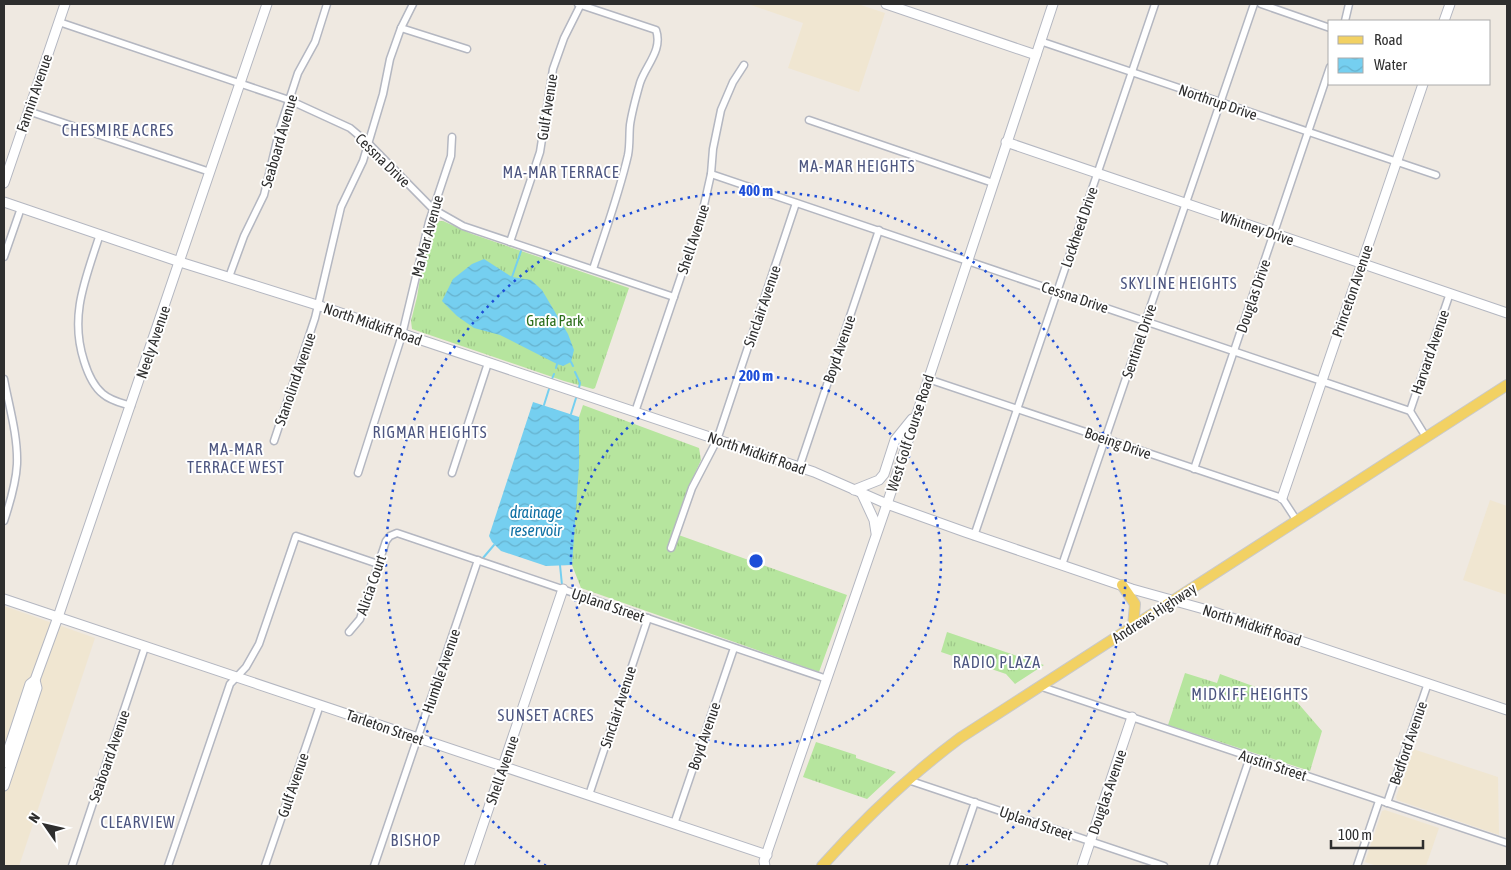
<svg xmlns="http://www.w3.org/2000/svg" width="1511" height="870" font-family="'Asap Condensed',sans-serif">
  <defs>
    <pattern id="grass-tufts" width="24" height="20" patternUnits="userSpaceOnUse" patternTransform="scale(1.25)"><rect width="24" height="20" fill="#b6e59e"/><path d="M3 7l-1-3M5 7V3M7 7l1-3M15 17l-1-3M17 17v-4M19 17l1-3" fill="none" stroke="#9dc588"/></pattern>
    <pattern id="water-waves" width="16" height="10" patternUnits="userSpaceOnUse" patternTransform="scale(1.25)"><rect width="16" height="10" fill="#75cff0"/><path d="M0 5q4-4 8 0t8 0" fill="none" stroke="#66b2ce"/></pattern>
  </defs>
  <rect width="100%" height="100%" fill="#efe9e1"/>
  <g fill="#f0e6d1">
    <polygon points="748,4 858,4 885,13 859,92 788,68 803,23"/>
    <polygon points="1490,500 1507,506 1507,595 1463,580"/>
    <polygon points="4,606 95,638 19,866 4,866"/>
    <polygon points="1413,749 1498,777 1499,835 1397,800 1396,797"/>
    <polygon points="1385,810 1439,828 1426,866 1377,866 1365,862 1382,811"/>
  </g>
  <g fill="url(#grass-tufts)">
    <polygon points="436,221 443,221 472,234 629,288 595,388 593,389 564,381 412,329 411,321 417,297 423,260 431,227"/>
    <polygon points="583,405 699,448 701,460 688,489 673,533 847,595 819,672 581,588 572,565 579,417"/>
    <polygon points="947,632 1044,665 1015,684 1006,674 941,652"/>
    <polygon points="1185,673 1217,683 1220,674 1297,702 1322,731 1310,771 1168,725"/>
    <polygon points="816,742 856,755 856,758 896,772 867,799 803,777"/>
  </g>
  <g fill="url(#water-waves)">
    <polygon points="484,259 512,277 531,280 542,290 568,334 574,350 571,362 563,366 557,364 500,335 474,328 457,316 442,301 453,279 472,264"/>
    <polygon points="533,402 579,417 579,466 572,565 546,566 501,551 492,542 489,536"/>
  </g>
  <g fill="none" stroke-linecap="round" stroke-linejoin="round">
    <g stroke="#75cff0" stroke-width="2">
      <polyline points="512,277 521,251"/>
      <polyline points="571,362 573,366"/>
      <polyline points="556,368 557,364"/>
      <polyline points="575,372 580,383 579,388"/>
      <polyline points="552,379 554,374"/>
      <polyline points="544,405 549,389"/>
      <polyline points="571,414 576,398"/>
      <polyline points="483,558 494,545"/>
      <polyline points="560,565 562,585"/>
    </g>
    <g stroke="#b4b7c1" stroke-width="9">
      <g id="street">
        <path d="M 578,4 L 656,30 C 663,50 646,65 640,83 C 636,97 632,111 630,125 C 629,135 630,145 628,155 C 619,194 605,232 593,269"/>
        <polyline points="1261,4 1330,28"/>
        <polyline points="1345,21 1349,4"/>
        <polyline points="59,22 289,100 350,128 369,144 433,209 463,226 674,297"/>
        <polyline points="401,28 467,49"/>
        <polyline points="1040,41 1436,175"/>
        <polyline points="28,111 210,172"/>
        <polyline points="809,120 993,183"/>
        <polyline points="711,174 1410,411 1426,437"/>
        <path d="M 100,234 C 86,278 69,315 84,361 C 88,374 93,386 103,394 C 111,401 122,403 131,406"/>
        <polyline points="510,242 540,152 553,69 564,38 581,4"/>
        <polyline points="4,257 21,208"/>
        <polyline points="229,277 244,236 264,195 280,128 298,73 315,42 327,4"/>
        <path d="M 4,379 C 9,406 18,436 17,464 C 16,484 10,503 4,521"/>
        <polyline points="928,379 1282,498 1297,521"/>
        <polyline points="1410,411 1450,293"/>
        <polyline points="635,412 702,214 711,174 713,149 721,110 733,82 744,65"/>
        <polyline points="274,441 315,318 341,207 363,161 383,94 390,59 401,28 413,4"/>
        <polyline points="799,468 879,230"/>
        <polyline points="1194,469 1330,67"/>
        <polyline points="358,473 402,335 429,222 451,156 452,137"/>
        <polyline points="452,473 488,363"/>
        <polyline points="974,536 1155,4"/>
        <polyline points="671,548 692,488 717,440 796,203"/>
        <polyline points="1062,565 1254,4"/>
        <polyline points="349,632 360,619 386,541 390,536 397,533 827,679"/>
        <polyline points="1039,686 1507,843"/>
        <polyline points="908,780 1164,866"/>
        <polyline points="589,795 648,618"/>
        <polyline points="1387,803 1428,683"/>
        <polyline points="674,824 734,648"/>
        <polyline points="72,866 145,647"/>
        <polyline points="168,866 230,684 246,667 259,644 296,536 378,564"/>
        <polyline points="265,866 320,705"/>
        <polyline points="374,866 478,560"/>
        <polyline points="953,866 975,802"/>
        <polyline points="1213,866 1250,757"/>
        <polyline points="1357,866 1379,801"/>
      </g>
    </g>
    <g stroke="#b4b7c1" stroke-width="11">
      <g id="secondary">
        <polyline points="886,4 1036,55"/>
        <polyline points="1444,21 1450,4"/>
        <polyline points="1006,142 1507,313"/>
        <polyline points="4,183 65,4"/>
        <polyline points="4,202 180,262 317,305 814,472 887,504 965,532 1132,589 1211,611 1507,710"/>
        <polyline points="854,490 879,480 884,474 895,440 912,419"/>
        <polyline points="862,494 874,520 876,533"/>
        <polyline points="1282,498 1423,84"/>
        <polyline points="4,599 767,855"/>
        <polyline points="4,763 30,684 35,680 58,617 267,4"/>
        <polyline points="4,786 37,688 35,680"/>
        <polyline points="469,866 563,589"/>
        <polyline points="765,866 764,861 887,504 1053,4"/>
        <polyline points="1082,866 1132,717"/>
      </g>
    </g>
    <g stroke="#c9c9c9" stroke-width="12">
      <g id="primary">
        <polyline points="1122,585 1135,604 1133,627"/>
        <path d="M 822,866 C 864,819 909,776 960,738 L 1507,385"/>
      </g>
    </g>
    <use href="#street" stroke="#fff" stroke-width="6"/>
    <use href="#secondary" stroke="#fff" stroke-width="9"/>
    <use href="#primary" stroke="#f2d163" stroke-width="10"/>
  </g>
  <g fill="none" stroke="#1d4ed8" stroke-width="2.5" stroke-dasharray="2.5 5">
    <circle cx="756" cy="561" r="185"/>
    <path d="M546 866A370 370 0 1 1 966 866"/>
  </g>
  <g text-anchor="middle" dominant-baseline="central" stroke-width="4" stroke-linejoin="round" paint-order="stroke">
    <g font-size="15" fill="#2e2e2e" stroke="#fff">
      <text transform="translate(34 93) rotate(-71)">Fannin Avenue</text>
      <text transform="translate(1218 102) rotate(19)">Northrup Drive</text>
      <text transform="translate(547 107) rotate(-81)">Gulf Avenue</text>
      <text transform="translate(279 141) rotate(-74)">Seaboard Avenue</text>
      <text transform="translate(383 160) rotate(44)">Cessna Drive</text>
      <text transform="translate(1079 227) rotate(-71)">Lockheed Drive</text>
      <text transform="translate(1257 228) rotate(19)">Whitney Drive</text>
      <text transform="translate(427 236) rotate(-75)">Ma Mar Avenue</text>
      <text transform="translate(693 239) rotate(-72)">Shell Avenue</text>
      <text transform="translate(1352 291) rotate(-71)">Princeton Avenue</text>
      <text transform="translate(1253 296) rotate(-71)">Douglas Drive</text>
      <text transform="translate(1075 297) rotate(19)">Cessna Drive</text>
      <text transform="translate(762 306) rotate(-71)">Sinclair Avenue</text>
      <text transform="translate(373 324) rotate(19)">North Midkiff Road</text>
      <text transform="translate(1139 341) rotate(-71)">Sentinel Drive</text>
      <text transform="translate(153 342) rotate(-71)">Neely Avenue</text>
      <text transform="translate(839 349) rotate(-71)">Boyd Avenue</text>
      <text transform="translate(1430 352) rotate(-71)">Harvard Avenue</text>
      <text transform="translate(295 379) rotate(-71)">Stanolind Avenue</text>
      <text transform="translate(910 433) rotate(-72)">West Golf Course Road</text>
      <text transform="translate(1118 443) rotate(19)">Boeing Drive</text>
      <text transform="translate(757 453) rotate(19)">North Midkiff Road</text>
      <text transform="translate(371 585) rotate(-71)">Alicia Court</text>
      <text transform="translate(608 605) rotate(19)">Upland Street</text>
      <text transform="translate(1154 613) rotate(-33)">Andrews Highway</text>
      <text transform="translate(1252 625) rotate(18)">North Midkiff Road</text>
      <text transform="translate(441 671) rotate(-71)">Humble Avenue</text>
      <text transform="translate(618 707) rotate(-72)">Sinclair Avenue</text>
      <text transform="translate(385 727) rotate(19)">Tarleton Street</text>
      <text transform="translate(704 736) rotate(-71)">Boyd Avenue</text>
      <text transform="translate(1408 743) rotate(-71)">Bedford Avenue</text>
      <text transform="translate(109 756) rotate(-71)">Seaboard Avenue</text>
      <text transform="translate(1273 765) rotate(18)">Austin Street</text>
      <text transform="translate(502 770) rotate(-71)">Shell Avenue</text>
      <text transform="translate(293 785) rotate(-71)">Gulf Avenue</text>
      <text transform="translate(1107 792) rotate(-71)">Douglas Avenue</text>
      <text transform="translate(1036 823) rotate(19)">Upland Street</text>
    </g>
    <g font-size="15" fill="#2c6e1b" stroke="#fff">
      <text x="555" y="320">Grafa Park</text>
    </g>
    <g font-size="16" letter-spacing="1" fill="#4d5680" stroke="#fff">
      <text x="118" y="130">CHESMIRE ACRES</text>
      <text x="857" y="166">MA-MAR HEIGHTS</text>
      <text x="561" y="172">MA-MAR TERRACE</text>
      <text x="1179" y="283">SKYLINE HEIGHTS</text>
      <text x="430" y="432">RIGMAR HEIGHTS</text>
      <text x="236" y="449">MA-MAR<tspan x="236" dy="18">TERRACE WEST</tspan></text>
      <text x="997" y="662">RADIO PLAZA</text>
      <text x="1250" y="694">MIDKIFF HEIGHTS</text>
      <text x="546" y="715">SUNSET ACRES</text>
      <text x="138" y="822">CLEARVIEW</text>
      <text x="416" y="840">BISHOP</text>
    </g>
    <g font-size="16" font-style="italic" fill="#0d6fa3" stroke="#fff">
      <text x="536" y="512">drainage<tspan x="536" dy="18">reservoir</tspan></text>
    </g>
  </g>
  <circle cx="756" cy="561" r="8" fill="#1d4ed8" stroke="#fff" stroke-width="2.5"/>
  <g font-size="15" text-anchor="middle" font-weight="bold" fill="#1d4ed8" stroke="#fff" stroke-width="4" stroke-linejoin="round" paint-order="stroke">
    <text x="756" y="196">400 m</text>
    <text x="756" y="381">200 m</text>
  </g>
  <rect width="1511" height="870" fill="none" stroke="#2e2e2e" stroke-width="10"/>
  <rect x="1328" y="20" width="162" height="65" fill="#ffffff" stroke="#ababab"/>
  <rect x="1338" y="36" width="25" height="8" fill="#f2d163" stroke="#ababab"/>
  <text x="1374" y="45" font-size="15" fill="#2e2e2e">Road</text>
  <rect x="1338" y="58" width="25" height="15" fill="url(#water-waves)" stroke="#ababab"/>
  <text x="1374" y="70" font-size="15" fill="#2e2e2e">Water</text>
  <g transform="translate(45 825) rotate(304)" stroke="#ffffff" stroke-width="4" paint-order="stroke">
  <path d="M0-4L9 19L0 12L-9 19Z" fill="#2e2e2e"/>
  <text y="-8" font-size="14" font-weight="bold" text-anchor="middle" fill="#2e2e2e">N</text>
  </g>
  <path d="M1331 840v8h92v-8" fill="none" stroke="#2e2e2e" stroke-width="2.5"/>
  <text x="1338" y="840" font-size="15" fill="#2e2e2e" stroke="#ffffff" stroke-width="4" paint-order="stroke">100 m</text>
</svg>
